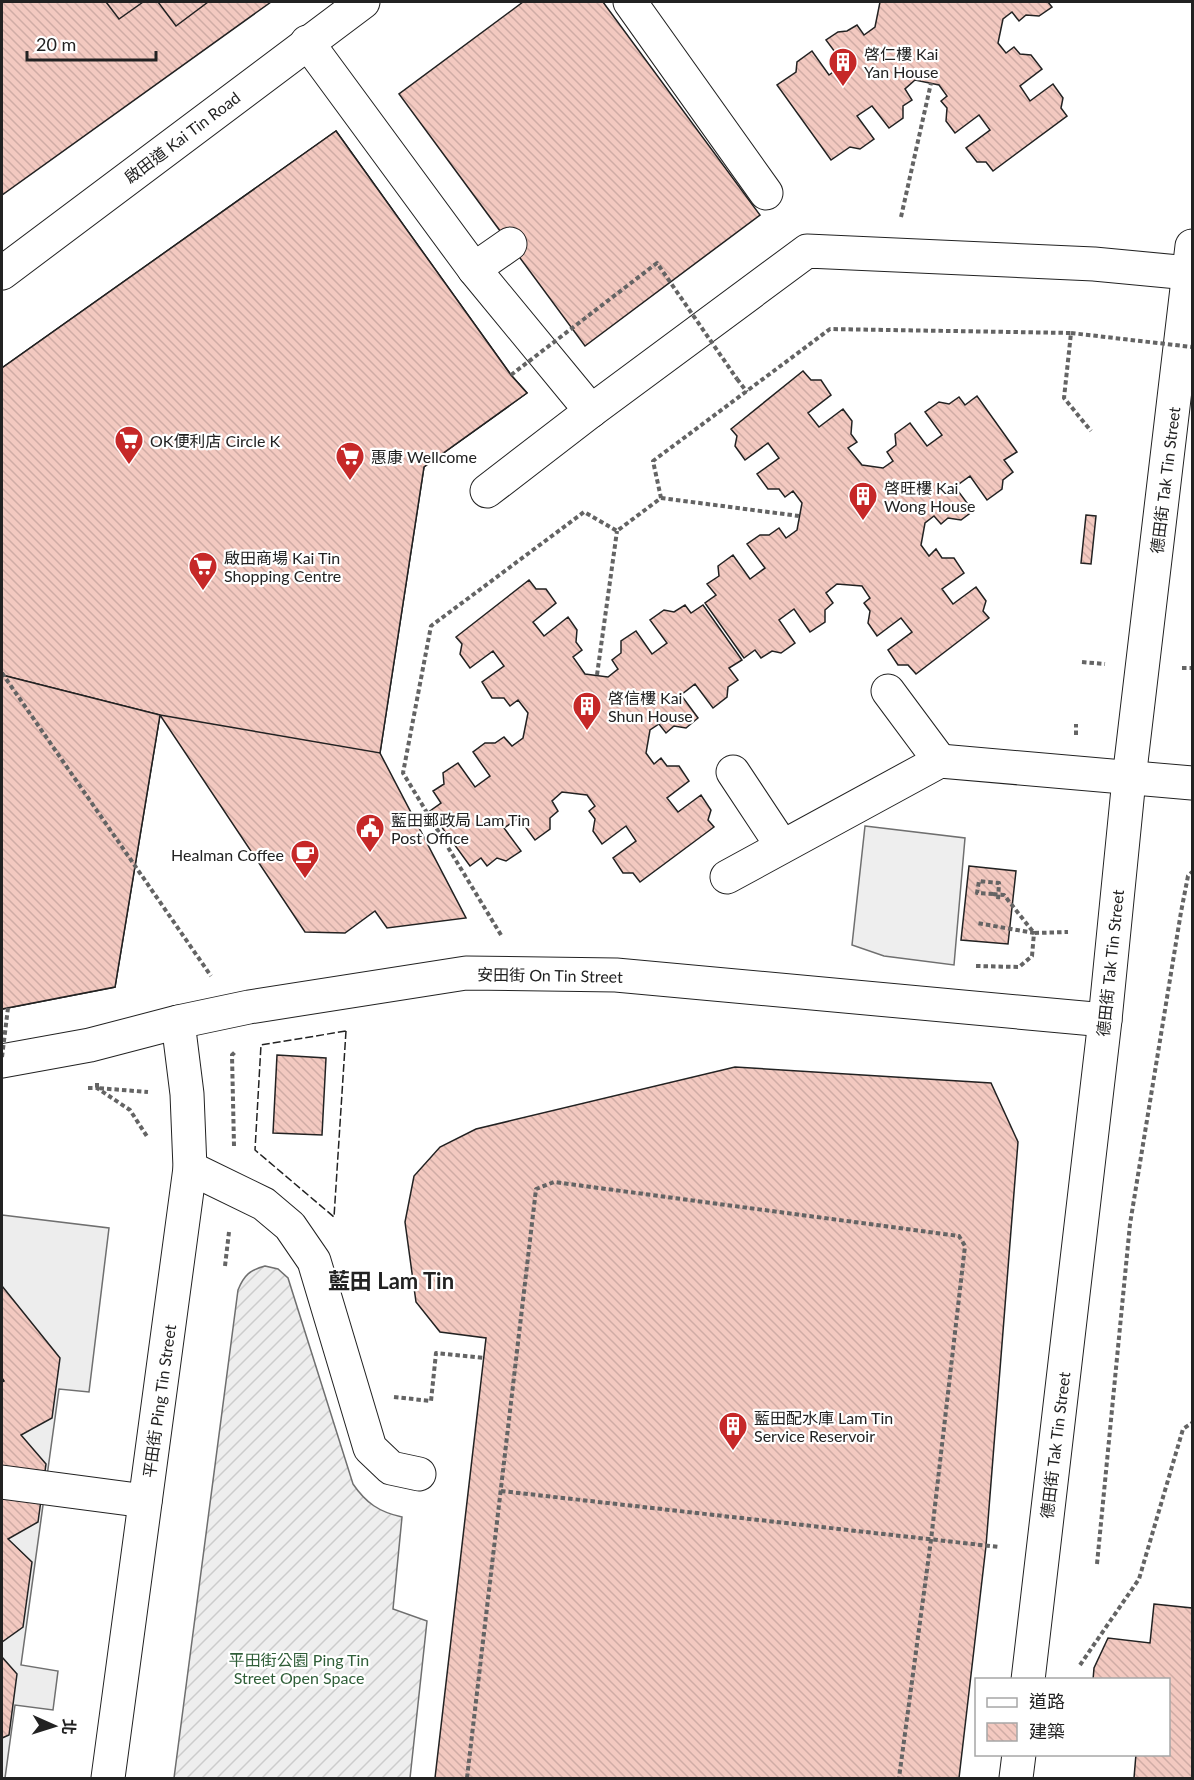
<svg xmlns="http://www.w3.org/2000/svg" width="1194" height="1780" font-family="Lato,'Noto Sans TC',sans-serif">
  <defs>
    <pattern id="garden-furrows" width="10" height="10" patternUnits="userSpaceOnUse" patternTransform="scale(1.5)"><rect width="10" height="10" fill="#eee"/><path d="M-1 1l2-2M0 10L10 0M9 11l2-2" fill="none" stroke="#ccc"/></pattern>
    <pattern id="building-back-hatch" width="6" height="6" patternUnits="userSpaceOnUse" patternTransform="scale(1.5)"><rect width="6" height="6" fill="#f3c9c0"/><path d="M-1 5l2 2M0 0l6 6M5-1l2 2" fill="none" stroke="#d0aca5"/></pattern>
  </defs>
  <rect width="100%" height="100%" fill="#fff"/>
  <path fill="url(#garden-furrows)" stroke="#6f6f6f" stroke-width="1.5" d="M 265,1266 L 278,1269 L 288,1278 L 353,1484 C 366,1503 379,1512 402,1517 L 393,1609 L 427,1621 L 410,1778 L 174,1778 L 238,1290 C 244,1275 250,1270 265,1266 Z"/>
  <polygon fill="#eee" stroke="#6f6f6f" stroke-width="1.5" points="865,826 965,838 954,965 884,956 852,945"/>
  <polygon fill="#ededed" stroke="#6f6f6f" stroke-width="1.5" points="2,1215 109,1228 89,1392 59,1389 21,1665 58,1671 53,1710 15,1705 5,1778 2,1778"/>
  <g fill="url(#building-back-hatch)" stroke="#222" stroke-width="1.5">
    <polygon points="2,2 84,2 104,28 74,50 99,84 30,136 6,104 2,107"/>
    <polygon points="2,2 271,2 2,195"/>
    <polygon points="106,2 143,2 119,19"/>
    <polygon points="158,2 208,2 176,26"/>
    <polygon points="523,2 603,2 760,215 585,346 399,94"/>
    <polygon points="880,2 1048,2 1052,7 1039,16 1026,15 1019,21 1012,12 1003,19 998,43 1006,53 1014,47 1020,54 1031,55 1042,69 1020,86 1030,101 1053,84 1063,98 1061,108 1067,116 993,171 986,162 977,162 966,148 990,130 979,115 955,133 946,121 947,108 941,101 947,96 939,85 915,80 905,89 912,100 903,106 903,118 889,128 872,106 857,116 874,139 860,149 850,147 831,160 777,85 796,72 797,62 812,51 829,75 844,64 826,40 838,32 847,31 857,25 864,35 875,27"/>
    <polygon points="336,131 511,375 527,393 424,467 380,753 466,918 387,928 375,911 345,933 305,932 160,715 115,987 2,1009 2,368"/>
    <polygon points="336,131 511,375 527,393 424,467 380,753 160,715 2,675 2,368"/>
    <polygon points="803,371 811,380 821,380 831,395 808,413 819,427 843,409 852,421 851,434 857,442 848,448 862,465 883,468 893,461 887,452 896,445 895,434 910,423 927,446 942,435 925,412 939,402 949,404 959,397 965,405 977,396 1017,452 1004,460 1013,472 1003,480 1002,489 987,500 970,476 955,487 973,511 961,520 948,518 941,524 934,516 925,523 921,545 929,556 936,549 942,558 954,558 964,573 942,589 953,604 976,587 986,601 983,611 989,618 916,674 908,665 898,665 888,650 912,632 901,618 877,636 868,623 870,611 864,603 870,598 862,586 837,584 826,593 833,603 825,610 825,622 810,632 794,609 779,620 795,643 781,653 772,651 761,658 755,650 744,658 705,603 716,595 707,584 719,576 718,566 733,555 750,579 765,568 747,544 760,535 769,535 779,528 786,538 797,530 802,503 793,491 785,497 779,489 768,489 757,474 779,458 768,443 745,460 735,446 737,436 731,429"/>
    <polygon points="1086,515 1096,516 1091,564 1081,563"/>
    <polygon points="529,580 536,589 546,589 556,603 533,622 544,636 568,617 577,630 576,642 582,650 573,657 585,674 608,677 618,669 612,660 621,653 621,641 636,631 652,654 667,643 650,620 664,610 674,612 685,605 691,613 703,605 742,660 729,668 738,680 728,687 727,697 713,708 695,684 681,695 698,718 686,728 674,726 666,733 659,724 650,730 646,753 654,764 661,758 667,766 679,766 689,781 667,798 678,812 701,795 711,810 708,820 714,827 640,882 633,873 623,873 613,858 636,841 626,826 602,844 593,831 595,819 589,811 595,806 587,795 562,792 552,801 558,811 550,818 550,829 535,840 519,818 504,828 521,851 506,861 497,858 487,866 481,858 470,866 430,811 441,803 433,791 444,784 443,773 458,763 475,787 490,776 473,752 485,743 495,743 504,737 512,746 523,738 528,713 518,700 510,706 504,698 492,698 482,682 504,666 493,651 470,668 460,654 462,644 456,637"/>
    <polygon points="2,675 160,715 115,987 2,1009"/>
    <polygon points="969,866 1016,871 1008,944 961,940"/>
    <polygon points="277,1055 326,1058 322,1135 273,1133"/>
    <polygon points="735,1067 991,1083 1018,1142 986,1546 959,1778 435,1778 486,1338 440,1332 416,1302 405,1222 414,1176 440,1147 476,1129"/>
    <polygon points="2,1286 60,1358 52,1418 21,1435 46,1464 38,1522 8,1539 32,1562 23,1627 2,1642 2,1382 4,1381 2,1378"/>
    <polygon points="1154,1604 1192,1608 1192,1778 1134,1778 1136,1754 1168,1754 1168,1680 1093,1680 1094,1668 1108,1638 1150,1643"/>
    <polygon points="2,1657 17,1674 9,1735 2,1738"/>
  </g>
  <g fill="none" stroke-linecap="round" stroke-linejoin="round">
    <g stroke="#222" stroke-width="35">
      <g id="minor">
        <polyline points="630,2 766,193"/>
        <polyline points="307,42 474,269 591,411"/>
        <polyline points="474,269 510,244"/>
        <polyline points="2,273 363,2"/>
        <polyline points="487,491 591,411 807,251 1094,264 1189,273"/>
        <polyline points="888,691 940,761"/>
        <polyline points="733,772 782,846"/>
        <polyline points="727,877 940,761 1192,783"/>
        <polyline points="2,1061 90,1045 178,1022 249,1007 466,973 616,975 1105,1020"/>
        <polyline points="190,1168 264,1204 290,1226 314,1261 370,1448 391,1468 419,1474"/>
        <polyline points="2,1482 145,1501"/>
        <polyline points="1028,1680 1105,1020 1129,779 1192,246"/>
        <polyline points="108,1778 190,1168 187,1094 178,1022"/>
        <polyline points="1016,1778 1019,1754"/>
      </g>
    </g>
    <g stroke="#646464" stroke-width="4" stroke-dasharray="4.5 3" stroke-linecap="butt">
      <polyline points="901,217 931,83"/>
      <polyline points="737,379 747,392"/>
      <polyline points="661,498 799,516"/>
      <polyline points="1082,662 1105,664"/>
      <polyline points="1182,668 1192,668"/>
      <polyline points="2,673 211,976"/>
      <polyline points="597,675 617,531"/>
      <polyline points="1076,735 1076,724"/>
      <polyline points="993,894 1004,895 1034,933 1068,932"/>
      <polyline points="501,935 403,773 431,626 584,512 617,531 661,498 653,461 830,329 1071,333 1064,398 1091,431"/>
      <polyline points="976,966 1019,967 1032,956 1034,933 977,923"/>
      <polyline points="97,1083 97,1088 148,1092"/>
      <polyline points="88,1088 97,1088 130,1110 148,1138"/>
      <polyline points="234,1146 232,1055 236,1051"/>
      <polyline points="225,1266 229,1232"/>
      <polyline points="394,1397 431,1401 436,1353 484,1358"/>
      <polyline points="501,1491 999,1547"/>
      <polyline points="1097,1564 1130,1224 1181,912 1188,876 1192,872"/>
      <polyline points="1080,1665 1139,1579 1183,1429 1192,1423"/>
      <polyline points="467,1778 536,1189 554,1182 959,1236 965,1246 931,1540 899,1778"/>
    </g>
    <use href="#minor" stroke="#fff" stroke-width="33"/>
    <g stroke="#646464" stroke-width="4" stroke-dasharray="4.5 3" stroke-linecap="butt">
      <polyline points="1071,333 1192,347"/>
      <polyline points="511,375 657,263 737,379"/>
      <polyline points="993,894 977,893 979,881 999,883 998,901"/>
      <polyline points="2,1057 8,1008"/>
    </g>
    <polygon stroke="#222" stroke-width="1.5" stroke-dasharray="8 3" stroke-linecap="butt" points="346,1031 334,1217 255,1150 261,1045"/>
  </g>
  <defs>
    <g id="building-pin" transform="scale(1.5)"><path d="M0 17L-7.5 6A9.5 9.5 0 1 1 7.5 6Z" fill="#c62828" stroke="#fff"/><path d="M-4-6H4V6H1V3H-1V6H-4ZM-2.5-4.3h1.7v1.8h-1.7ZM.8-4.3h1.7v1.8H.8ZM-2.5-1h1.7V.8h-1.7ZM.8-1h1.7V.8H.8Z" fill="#fff"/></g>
    <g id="supermarket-pin" transform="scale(1.5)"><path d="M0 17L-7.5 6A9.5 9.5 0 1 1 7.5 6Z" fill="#c62828" stroke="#fff"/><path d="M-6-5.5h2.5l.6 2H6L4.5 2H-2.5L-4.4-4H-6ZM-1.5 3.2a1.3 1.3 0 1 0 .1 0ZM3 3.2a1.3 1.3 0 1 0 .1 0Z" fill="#fff"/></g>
    <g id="civic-pin" transform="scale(1.5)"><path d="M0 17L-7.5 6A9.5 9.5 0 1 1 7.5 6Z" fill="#c62828" stroke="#fff"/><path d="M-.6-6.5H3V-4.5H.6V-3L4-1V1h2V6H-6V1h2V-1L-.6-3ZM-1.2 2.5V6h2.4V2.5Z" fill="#fff"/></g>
    <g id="cafe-pin" transform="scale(1.5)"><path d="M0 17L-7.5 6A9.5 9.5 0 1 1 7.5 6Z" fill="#c62828" stroke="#fff"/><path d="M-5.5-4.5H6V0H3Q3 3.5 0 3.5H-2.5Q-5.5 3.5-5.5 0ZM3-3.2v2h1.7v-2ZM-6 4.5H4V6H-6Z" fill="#fff"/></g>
  </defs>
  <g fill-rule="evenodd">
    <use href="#building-pin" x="843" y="62"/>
    <use href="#supermarket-pin" x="129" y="440"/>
    <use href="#supermarket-pin" x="350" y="456"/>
    <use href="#building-pin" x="863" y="496"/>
    <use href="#supermarket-pin" x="203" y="566"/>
    <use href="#building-pin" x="587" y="706"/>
    <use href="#civic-pin" x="370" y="828"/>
    <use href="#cafe-pin" x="305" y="854"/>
    <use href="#building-pin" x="733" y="1426"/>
  </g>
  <g text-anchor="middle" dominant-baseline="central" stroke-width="4.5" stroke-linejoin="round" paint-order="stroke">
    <g font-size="16" fill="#222" stroke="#fff" text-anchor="start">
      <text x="864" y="53">啓仁樓 Kai<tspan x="864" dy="18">Yan House</tspan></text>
      <text x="150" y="440">OK便利店 Circle K</text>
      <text x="371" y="456">惠康 Wellcome</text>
      <text x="884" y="487">啓旺樓 Kai<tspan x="884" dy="18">Wong House</tspan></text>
      <text x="224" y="557">啟田商場 Kai Tin<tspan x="224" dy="18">Shopping Centre</tspan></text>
      <text x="608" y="697">啓信樓 Kai<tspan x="608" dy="18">Shun House</tspan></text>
      <text x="391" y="819">藍田郵政局 Lam Tin<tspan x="391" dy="18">Post Office</tspan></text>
      <text x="284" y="854" text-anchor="end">Healman Coffee</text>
      <text x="754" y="1417">藍田配水庫 Lam Tin<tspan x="754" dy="18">Service Reservoir</tspan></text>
    </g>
    <g font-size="16" fill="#222" stroke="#fff">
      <text transform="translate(182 137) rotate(-37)">啟田道 Kai Tin Road</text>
      <text transform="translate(1165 480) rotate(-83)">德田街 Tak Tin Street</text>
      <text transform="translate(1110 963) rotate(-84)">德田街 Tak Tin Street</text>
      <text transform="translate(550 975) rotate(1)">安田街 On Tin Street</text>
      <text transform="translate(159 1401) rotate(-82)">平田街 Ping Tin Street</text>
      <text transform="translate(1055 1445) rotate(-83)">德田街 Tak Tin Street</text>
    </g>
    <g font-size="16" fill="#2f5e38" stroke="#fff">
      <text x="299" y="1659">平田街公園 Ping Tin<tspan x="299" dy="18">Street Open Space</tspan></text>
    </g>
    <g font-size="22" font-weight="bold" fill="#222" stroke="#fff">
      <text x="391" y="1280">藍田 Lam Tin</text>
    </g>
  </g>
  <rect width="1194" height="1780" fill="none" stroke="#222222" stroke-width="6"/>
  <rect x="975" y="1678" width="195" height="78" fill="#ffffff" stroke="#a7a7a7" stroke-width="1.5"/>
  <rect x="987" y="1698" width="30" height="9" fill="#ffffff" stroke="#a7a7a7" stroke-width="1.5"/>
  <text x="1029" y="1708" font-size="18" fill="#222222">道路</text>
  <rect x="987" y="1723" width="30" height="18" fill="url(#building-back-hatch)" stroke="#a7a7a7" stroke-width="1.5"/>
  <text x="1029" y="1738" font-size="18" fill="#222222">建築</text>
  <g transform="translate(54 1726) rotate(93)" stroke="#ffffff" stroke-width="4.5" paint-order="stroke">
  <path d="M0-4.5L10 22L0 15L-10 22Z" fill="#222222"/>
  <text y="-9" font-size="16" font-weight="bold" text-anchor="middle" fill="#222222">北</text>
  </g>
  <path d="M27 51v9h129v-9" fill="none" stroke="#222222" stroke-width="3"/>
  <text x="36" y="51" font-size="18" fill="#222222" stroke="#ffffff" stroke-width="4.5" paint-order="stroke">20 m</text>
</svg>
